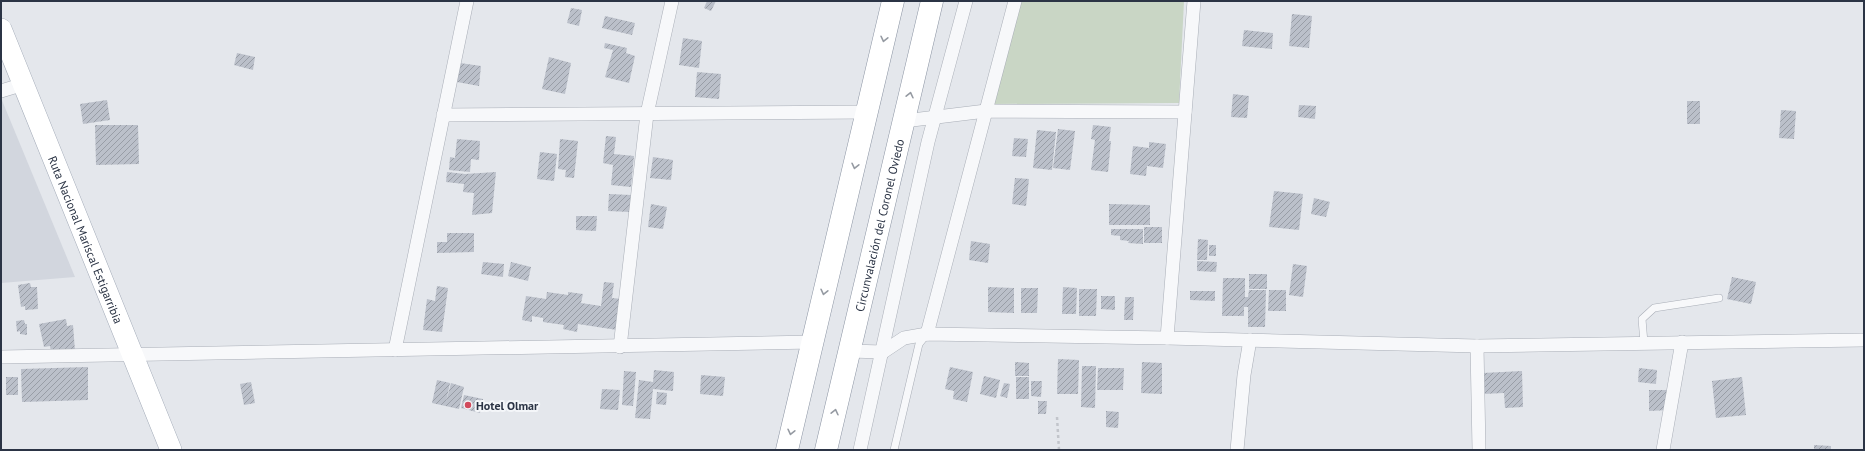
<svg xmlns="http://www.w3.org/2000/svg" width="1865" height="451" font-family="'PT Sans',sans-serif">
  <defs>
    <pattern id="building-hatch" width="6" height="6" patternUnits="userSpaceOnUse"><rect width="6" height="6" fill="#bbc0ca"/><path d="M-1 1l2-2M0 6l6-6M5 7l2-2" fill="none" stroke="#989da6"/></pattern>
  </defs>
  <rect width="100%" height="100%" fill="#e4e7ec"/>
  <polygon fill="#d2d6de" points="1,98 75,277 1,283"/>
  <polygon fill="#c9d6c5" points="1021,1 1184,1 1179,103 994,104"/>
  <g fill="url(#building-hatch)">
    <polygon points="707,1 716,1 711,11 704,8"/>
    <polygon points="571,8 582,10 579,26 567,23"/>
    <polygon points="1292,14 1312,16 1309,48 1289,46"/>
    <polygon points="605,16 635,23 632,35 602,28"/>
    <polygon points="1244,30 1273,33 1272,49 1242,46"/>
    <polygon points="683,38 702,41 699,68 679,65"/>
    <polygon points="605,43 627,48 626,53 635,56 629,83 605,77 613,50 604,48"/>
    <polygon points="237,53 255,57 253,70 234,65"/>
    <polygon points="549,57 571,63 565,94 542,89"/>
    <polygon points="460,63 481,66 479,86 457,82"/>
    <polygon points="697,72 721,74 719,99 695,97"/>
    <polygon points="1233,94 1249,96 1247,118 1231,117"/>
    <polygon points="107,100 110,120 83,124 80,104"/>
    <rect x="1687" y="101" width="13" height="23"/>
    <polygon points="1299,105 1316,106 1315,119 1298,117"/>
    <polygon points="1781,110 1796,111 1794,139 1779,138"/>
    <polygon points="95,125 138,125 139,164 96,165"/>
    <polygon points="1093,125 1111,127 1109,141 1111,141 1108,172 1091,170 1095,140 1091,139"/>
    <polygon points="1058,129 1075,131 1070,170 1053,168"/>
    <polygon points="1037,130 1056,132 1052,170 1033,168"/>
    <polygon points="606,136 616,137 614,154 634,156 631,187 611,185 613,165 603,163"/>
    <polygon points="1014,138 1028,139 1026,157 1012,156"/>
    <polygon points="457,139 480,141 479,160 471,159 470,172 449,170 450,157 455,158"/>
    <polygon points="560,139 578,141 574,178 565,177 566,170 558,169"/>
    <polygon points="1149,142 1166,144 1163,168 1147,166 1146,176 1130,174 1133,146 1149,148"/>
    <polygon points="540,152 557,154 554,181 537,179"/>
    <polygon points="653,157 673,160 671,180 650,178"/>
    <polygon points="447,172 465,174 496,172 492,213 472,215 474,193 463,192 464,184 446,182"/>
    <polygon points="1015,178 1029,179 1026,206 1012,204"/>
    <polygon points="1274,191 1303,194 1299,230 1269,227"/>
    <polygon points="609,194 631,195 630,212 608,211"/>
    <polygon points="1314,198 1330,202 1326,217 1311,214"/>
    <polygon points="651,204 667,207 663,229 648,227"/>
    <polygon points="1109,204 1150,205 1150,225 1109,225"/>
    <polygon points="576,216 597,216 596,231 576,230"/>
    <rect x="1144" y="227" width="18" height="16"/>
    <polygon points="1111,229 1143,229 1143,244 1128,243 1129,241 1120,240 1120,236 1111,235"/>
    <polygon points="447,233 474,233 474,252 437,253 437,242 447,242"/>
    <polygon points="1198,239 1208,240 1207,260 1197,260"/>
    <polygon points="971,241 990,244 988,263 969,260"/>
    <rect x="1209" y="245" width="7" height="11"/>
    <polygon points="1197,261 1217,262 1216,272 1197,271"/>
    <polygon points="483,262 504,264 503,277 481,274"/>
    <polygon points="511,262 531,267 528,281 508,276"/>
    <polygon points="1293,264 1307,266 1303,297 1289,295"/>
    <rect x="1249" y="274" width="18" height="15"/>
    <polygon points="1732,277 1756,282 1751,304 1727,299"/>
    <polygon points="1223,278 1245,278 1245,297 1248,297 1249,290 1266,290 1265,327 1248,327 1248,307 1244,307 1244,316 1222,316"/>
    <polygon points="604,282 614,283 612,298 622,299 617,330 578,324 577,332 563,329 564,325 543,322 543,318 532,316 532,322 522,320 526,296 546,299 547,292 568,295 568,292 583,294 581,303 601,306"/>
    <polygon points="30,283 31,287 37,287 38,309 25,310 25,306 21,307 18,285"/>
    <polygon points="437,286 448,288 442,332 423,330 427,299 435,301"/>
    <polygon points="988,287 1014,288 1014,313 988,312"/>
    <polygon points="1063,287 1077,288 1076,314 1062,314"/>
    <polygon points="1021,288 1038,288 1037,313 1021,313"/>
    <polygon points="1079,289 1097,289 1096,316 1079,316"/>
    <polygon points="1269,290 1286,290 1286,311 1268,311"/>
    <polygon points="1190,291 1215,291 1215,301 1190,300"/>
    <polygon points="1101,296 1115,296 1115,310 1101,309"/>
    <polygon points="1125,297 1134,297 1133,320 1124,320"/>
    <polygon points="66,319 67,326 73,325 75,351 51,353 50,346 44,347 39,324"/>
    <polygon points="24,320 25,324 27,324 27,335 20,334 20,331 17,332 16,321"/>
    <polygon points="1058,359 1079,360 1078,394 1057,394"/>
    <polygon points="1015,362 1029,363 1029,376 1015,376"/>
    <polygon points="1142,362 1162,363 1162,394 1141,393"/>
    <polygon points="1082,366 1096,366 1095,408 1081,407"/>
    <polygon points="88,367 88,400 22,402 21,369"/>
    <polygon points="950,367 973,372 967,402 953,399 954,391 945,389"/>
    <polygon points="1098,368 1124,368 1123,390 1097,390"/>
    <polygon points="1639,368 1657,370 1656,384 1638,382"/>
    <polygon points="654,370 674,372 673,391 653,389 650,419 635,418 639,380 653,382"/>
    <polygon points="624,371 636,372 633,406 622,405"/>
    <polygon points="1522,371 1523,407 1505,408 1504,393 1483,394 1483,373"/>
    <polygon points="701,375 725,377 723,396 700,394"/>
    <polygon points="984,376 1000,380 996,398 980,394"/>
    <rect x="6" y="377" width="12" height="18"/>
    <rect x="1016" y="377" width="13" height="22"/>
    <polygon points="1742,377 1746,415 1716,418 1712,381"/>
    <polygon points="437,380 450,383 446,402 451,383 464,387 459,409 432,403"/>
    <polygon points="1031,381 1042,381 1041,397 1031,396"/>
    <polygon points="251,382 255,403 244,405 240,384"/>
    <polygon points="1004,383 1010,384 1007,398 1000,396"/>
    <polygon points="602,389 620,390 618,410 600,409"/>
    <polygon points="1649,390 1669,390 1670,410 1649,411"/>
    <polygon points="657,392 667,393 666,405 656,404"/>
    <polygon points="464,395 483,399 480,413 461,408"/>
    <polygon points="1038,401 1047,401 1046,414 1038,414"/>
    <polygon points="1106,411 1119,412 1118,428 1106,427"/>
    <polygon points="1814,445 1831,446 1831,450 1814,450"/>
  </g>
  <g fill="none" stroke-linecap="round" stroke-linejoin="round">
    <g stroke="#a9aeb7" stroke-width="8">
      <g id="lane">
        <polyline points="1644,343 1642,319 1654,308 1719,298"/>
        <polyline points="894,450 919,344 927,334"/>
      </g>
    </g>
    <g stroke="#a9aeb7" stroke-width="14">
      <g id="street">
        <polyline points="1,91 24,84"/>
        <polyline points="443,115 867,112"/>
        <polyline points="904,121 986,111 1185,112"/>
        <polyline points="927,334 1015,1"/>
        <polyline points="1167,338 1194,1"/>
        <polyline points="1477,346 1479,450"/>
        <polyline points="620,347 647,114 672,1"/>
        <polyline points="395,350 467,1"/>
        <polyline points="849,351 883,352 904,338 927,334 1167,338 1477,346 1864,340"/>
        <polyline points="1,357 813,342"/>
        <polyline points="860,450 928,142 966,1"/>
        <polyline points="1237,450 1244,375 1250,340"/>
        <polyline points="1663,450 1682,342"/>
      </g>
    </g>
    <g stroke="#a3abb8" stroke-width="22">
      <g id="primary">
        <path id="s1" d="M 1,29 L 171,450"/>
      </g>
    </g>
    <g stroke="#8b94a3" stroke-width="23">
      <g id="highway">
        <polyline points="787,450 893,1"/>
        <path id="s2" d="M 826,450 L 932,1"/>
      </g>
    </g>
    <polyline stroke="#c2c5cb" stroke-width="2.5" stroke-dasharray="3 3" stroke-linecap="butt" points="1057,417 1059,450"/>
    <use href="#lane" stroke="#f7f8fa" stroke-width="7"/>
    <use href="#street" stroke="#f7f8fa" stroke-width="13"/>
    <use href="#primary" stroke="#fff" stroke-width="21"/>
    <use href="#highway" stroke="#fff" stroke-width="22"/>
  </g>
  <defs><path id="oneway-chevron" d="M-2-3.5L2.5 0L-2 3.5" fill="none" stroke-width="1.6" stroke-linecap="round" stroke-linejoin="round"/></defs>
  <g stroke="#959aa2">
    <use href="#oneway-chevron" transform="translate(884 39) rotate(103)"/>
    <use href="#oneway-chevron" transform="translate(910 95) rotate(-77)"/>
    <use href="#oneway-chevron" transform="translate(855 166) rotate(103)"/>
    <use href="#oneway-chevron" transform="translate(824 292) rotate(103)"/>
    <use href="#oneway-chevron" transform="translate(835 412) rotate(-77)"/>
    <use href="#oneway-chevron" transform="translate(791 432) rotate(103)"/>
  </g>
  <circle fill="#d1495b" stroke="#f4f6f9" stroke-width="1.5" cx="468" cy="405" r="4"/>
  <g text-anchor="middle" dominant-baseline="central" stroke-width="4" stroke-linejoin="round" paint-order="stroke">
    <g font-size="12" fill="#2b3445" stroke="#f4f6f9">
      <text stroke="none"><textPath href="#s2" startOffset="231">Circunvalación del Coronel Oviedo</textPath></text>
      <text stroke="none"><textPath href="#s1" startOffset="227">Ruta Nacional Mariscal Estigarribia</textPath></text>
    </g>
    <g font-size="12" font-weight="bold" fill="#2b3445" stroke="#f4f6f9" text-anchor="start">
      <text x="476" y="405">Hotel Olmar</text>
    </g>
  </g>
  <rect width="1865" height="451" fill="none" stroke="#2b3445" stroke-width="4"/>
</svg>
